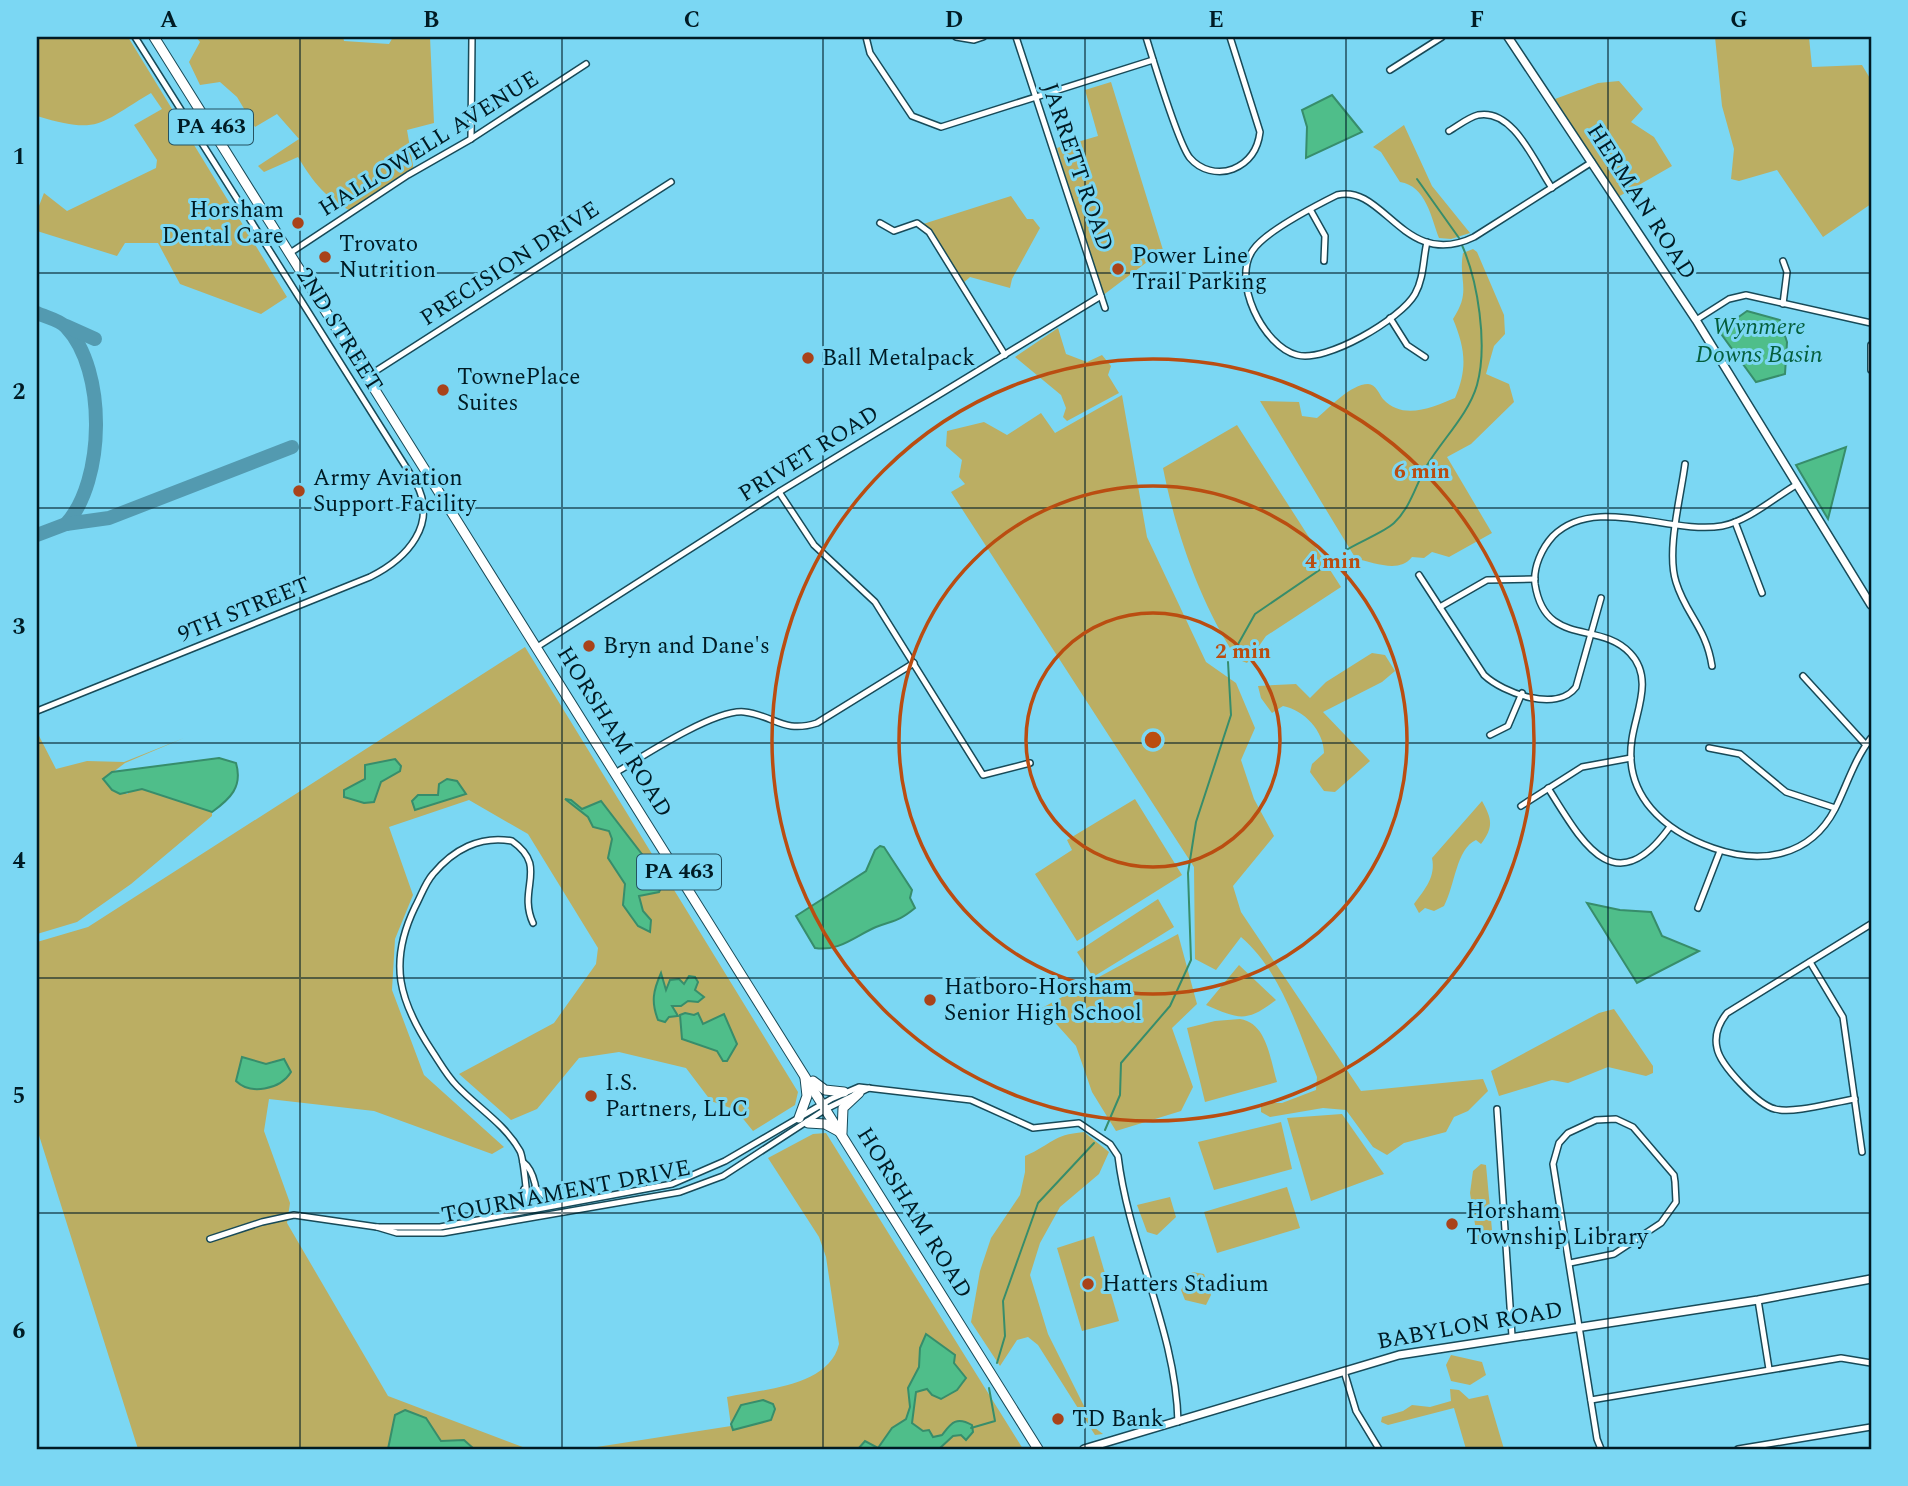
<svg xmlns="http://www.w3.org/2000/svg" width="1908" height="1486" font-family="Spectral,serif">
  <rect width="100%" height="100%" fill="#7bd7f3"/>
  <g fill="#bbae63">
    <path d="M 37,37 L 128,37 L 287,297 L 261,314 L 180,284 L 158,243 L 125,243 L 117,256 L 37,231 L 37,211 L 44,193 L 67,211 L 156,168 L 157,160 L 134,125 L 162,109 L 151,93 C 98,124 100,135 37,116 Z"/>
    <path d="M 196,37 L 343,37 L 344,41 L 389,44 L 393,37 L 430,37 L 434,123 L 407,130 L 414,171 L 353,212 C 326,199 313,182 298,157 L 264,172 L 258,166 L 299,139 L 277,114 L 255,127 L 237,97 L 220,82 L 200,85 L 189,62 L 200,42 Z"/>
    <polygon points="1715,37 1809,37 1812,67 1862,65 1871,80 1871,204 1823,237 1777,170 1739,181 1731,179 1734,149 1722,106"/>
    <polygon points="1619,81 1643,109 1631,122 1654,137 1672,166 1618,197 1555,99 1598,83"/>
    <polygon points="1111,82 1163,250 1102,296 1057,148 1098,136 1085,90"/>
    <path d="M 1404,125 L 1432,186 L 1470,233 L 1451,239 L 1439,238 C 1431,217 1426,186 1400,182 L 1381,152 L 1373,147 Z"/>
    <polygon points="1011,196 1027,219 1033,219 1040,228 1012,279 1010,288 970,277 961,285 920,225"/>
    <path d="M 1473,249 L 1477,252 L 1504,315 L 1505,334 L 1494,346 L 1486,374 L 1509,384 L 1514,402 L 1471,444 L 1447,457 L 1492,533 L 1449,557 L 1432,552 L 1424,558 L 1412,557 C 1399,574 1374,562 1356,559 L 1260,401 L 1299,402 L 1302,416 L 1317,418 C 1329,408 1351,384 1368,384 C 1376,384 1379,394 1383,399 C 1403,421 1433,407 1455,398 C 1468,368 1465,348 1453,319 C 1472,290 1458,282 1463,253 Z"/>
    <polygon points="1058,328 1066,354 1087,362 1102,355 1111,366 1108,375 1119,393 1067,421 1063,417 1066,408 1061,395 1015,357"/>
    <path d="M 1122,395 L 1147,537 L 1206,662 L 1236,683 L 1255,728 L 1241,760 L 1254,799 L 1274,836 L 1233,886 L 1241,912 L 1361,1091 L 1483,1079 L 1488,1091 L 1468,1111 L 1454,1117 L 1446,1132 L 1404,1143 L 1387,1155 L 1373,1147 L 1346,1110 L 1323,1108 L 1270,1117 L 1261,1112 L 1261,1103 L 1282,1103 L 1316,1090 L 1317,1077 C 1298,1030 1281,971 1241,937 L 1216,970 L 1195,959 L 1194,867 L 951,492 L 965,484 L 959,477 L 962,460 L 946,446 L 947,431 L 984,422 L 1007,435 L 1041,413 L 1055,433 Z"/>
    <path d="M 1237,425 L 1341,587 L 1266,636 L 1247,663 L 1237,659 C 1200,603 1176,533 1163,468 Z"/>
    <polygon points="525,647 798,1092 795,1105 753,1131 736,1110 711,1101 686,1068 619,1052 579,1058 537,1109 511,1120 459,1074 554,1023 596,964 598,948 528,834 469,800 389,827 413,895 395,939 392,990 424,1075 504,1147 492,1154 374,1111 269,1099 264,1131 290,1203 287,1223 388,1396 528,1449 138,1449 37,1129 37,942 88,927"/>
    <path d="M 1372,653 L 1385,655 L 1395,671 L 1382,682 L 1323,712 L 1370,761 L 1335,792 L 1324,791 L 1310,772 L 1312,764 L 1324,753 C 1324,731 1304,710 1283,706 L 1272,713 L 1261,698 L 1258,686 L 1296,684 L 1310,698 L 1326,682 Z"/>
    <polygon points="37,732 56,769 87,761 124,762 184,738 125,763 104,779 127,794 134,789 152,791 212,812 212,816 131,884 77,922 37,934"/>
    <polygon points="1135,799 1182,875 1077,941 1035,874 1072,850 1067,840"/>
    <path d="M 1482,801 C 1492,819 1494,827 1481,844 L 1476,840 C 1456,849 1455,886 1444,906 L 1434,911 L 1425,908 L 1419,913 L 1414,904 C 1425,889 1436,877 1432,858 Z"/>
    <polygon points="1158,899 1174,927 1093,977 1077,952"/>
    <polygon points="1178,934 1197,1004 1172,1028 1193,1087 1181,1111 1116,1131 1092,1092 1076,1046 1042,1008"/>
    <path d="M 1239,965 L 1276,1000 C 1246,1023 1239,1019 1206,1005 Z"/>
    <polygon points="1614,1009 1653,1066 1653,1073 1646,1076 1608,1067 1568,1083 1552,1080 1499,1096 1491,1071 1599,1013"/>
    <path d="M 1240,1019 C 1267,1023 1270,1059 1277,1082 L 1205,1102 L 1187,1028 L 1215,1021 Z"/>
    <polygon points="1342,1114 1384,1174 1311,1201 1287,1118"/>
    <polygon points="1281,1122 1292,1169 1214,1190 1198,1142"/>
    <path d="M 1084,1132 L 1109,1152 L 1099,1174 L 1060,1207 L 1040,1243 L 1030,1275 L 1048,1334 L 1095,1428 L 1103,1434 L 1095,1435 L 1038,1345 L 1028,1337 L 1017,1340 L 1000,1366 L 971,1322 L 980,1271 L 991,1238 L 1020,1195 L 1025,1172 L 1025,1156 C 1053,1144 1051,1135 1084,1132 Z"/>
    <path d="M 826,1133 L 1023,1449 L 584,1449 L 731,1426 L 727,1397 C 762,1389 829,1387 839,1344 L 826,1257 L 819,1237 L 768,1158 L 813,1134 Z"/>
    <polygon points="1486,1165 1493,1241 1490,1246 1478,1243 1470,1193 1473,1171 1481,1164"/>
    <polygon points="1287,1187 1300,1228 1217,1253 1204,1212"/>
    <polygon points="1170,1197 1176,1217 1157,1235 1147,1232 1137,1205"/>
    <polygon points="1094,1236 1119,1321 1082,1331 1057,1248"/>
    <polygon points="1192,1272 1204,1274 1211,1295 1206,1305 1185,1300 1181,1290"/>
    <polygon points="1451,1355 1482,1362 1486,1375 1470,1385 1451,1381 1446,1365"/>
    <polygon points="1450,1389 1459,1390 1469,1399 1488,1395 1504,1449 1466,1449 1454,1408 1388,1425 1381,1422 1382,1417 1403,1411 1412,1405 1430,1407 1451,1401"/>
  </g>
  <g fill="#4fbe8a" stroke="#378d6b" stroke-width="2">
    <polygon points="1332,95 1362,132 1306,158 1307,127 1302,110"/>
    <polygon points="1747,311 1780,320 1787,342 1785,374 1756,382 1719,331"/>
    <polygon points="1846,447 1828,519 1796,465"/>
    <path d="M 219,758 L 236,763 C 243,787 230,799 212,812 L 142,789 L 120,794 L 112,790 L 103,779 L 112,772 Z"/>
    <polygon points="395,759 401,766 400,771 381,782 374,802 364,803 344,797 344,790 365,779 365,765"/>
    <polygon points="447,779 457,781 466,794 415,810 412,801 418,795 438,795 439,784"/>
    <polygon points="565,799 571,800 582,809 601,801 661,879 663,884 659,892 639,896 643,911 651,920 650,932 638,926 623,905 625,884 608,858 612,839 609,831 593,827 588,817"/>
    <path d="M 880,846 L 884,847 L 912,890 L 910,898 L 915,908 C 898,922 894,920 876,927 C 855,936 839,952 815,948 L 796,916 L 866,871 L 875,850 Z"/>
    <polygon points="1587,903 1620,910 1651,912 1662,936 1699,951 1637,983"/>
    <path d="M 661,973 L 666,990 L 670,980 L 679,979 L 684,984 L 689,976 L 695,977 L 698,982 L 695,990 L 704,997 L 698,1002 L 688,1001 L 681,1006 L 672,1006 L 678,1016 L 669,1017 L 665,1022 L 658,1020 C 651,1002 653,991 661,973 Z"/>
    <polygon points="685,1013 694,1015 698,1013 703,1024 724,1014 737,1044 727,1061 723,1061 717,1051 682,1039 680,1015"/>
    <path d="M 242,1057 L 266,1064 L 284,1059 L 291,1072 C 280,1090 250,1095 236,1081 Z"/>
    <path d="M 926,1334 L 955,1355 L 954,1363 L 966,1378 L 957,1390 L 941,1399 L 932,1395 L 927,1389 L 916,1392 L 912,1423 L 923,1431 L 929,1430 L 933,1437 L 942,1435 C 950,1425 955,1415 972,1425 L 973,1432 L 966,1440 L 961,1435 L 953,1436 L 939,1449 L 858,1449 L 865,1441 L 878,1448 L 892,1428 L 906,1419 L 910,1407 L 908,1388 L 919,1367 L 920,1348 Z"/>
    <polygon points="763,1400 773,1404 775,1409 771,1420 733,1430 731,1424 741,1405"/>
    <polygon points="405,1410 426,1418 441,1441 464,1440 474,1449 388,1449 395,1415"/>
  </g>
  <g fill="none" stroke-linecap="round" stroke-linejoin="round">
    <g stroke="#378d6b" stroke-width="2">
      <polyline points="1417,179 1459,238"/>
      <path d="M 1343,552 C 1358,542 1383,533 1394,523 C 1412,506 1416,482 1429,462 C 1444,438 1469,413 1477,385 C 1488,345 1478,280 1461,243"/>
      <polyline points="1232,655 1255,614 1337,558"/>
      <polyline points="1105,1130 1120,1095 1121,1063 1170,1006 1191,960 1188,873 1196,822 1231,715 1228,662"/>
      <polyline points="997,1363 1005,1336 1003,1301 1038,1203 1094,1143"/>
      <polyline points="971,1428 995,1421 989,1388"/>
    </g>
    <g stroke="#539ab0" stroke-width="14">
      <path d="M 37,313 C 45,317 60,320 66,327 C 107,370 105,481 66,524"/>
      <polyline points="66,326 95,339"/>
      <polyline points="37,535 66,524 109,518 292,447"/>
    </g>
    <g stroke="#184a58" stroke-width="8">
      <g id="minor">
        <polyline points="866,37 870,53 912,116 941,127 1153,60"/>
        <polyline points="956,37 974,40 983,37"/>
        <polyline points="1016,37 1105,308"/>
        <path d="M 1146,37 C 1153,59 1178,144 1190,158 C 1200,170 1218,175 1233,169 C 1250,162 1258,149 1260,132 L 1230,37"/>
        <polyline points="1390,70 1442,37"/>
        <path d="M 1449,131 C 1458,126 1467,118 1478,115 C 1514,108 1535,164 1552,188"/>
        <polyline points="471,139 472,37"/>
        <polyline points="1311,211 1325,236 1324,261"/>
        <polyline points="880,223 894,231 917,223 929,232 1005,355"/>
        <path d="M 1427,242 C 1423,259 1424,278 1415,294 C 1401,319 1326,363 1297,355 C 1263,346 1231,281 1253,250 C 1266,231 1315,206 1337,195 C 1384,183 1404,271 1474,237 L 1592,162"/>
        <polyline points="290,253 408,175 471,139 586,64"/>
        <polyline points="1783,304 1787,272 1783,261"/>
        <polyline points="1390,318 1407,345 1425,357"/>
        <polyline points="1696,320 1729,299 1746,295 1871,323"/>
        <polyline points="1871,345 1871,370"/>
        <polyline points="368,376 671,182"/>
        <path d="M 1685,464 C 1681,496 1666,551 1676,582 C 1686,615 1706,627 1712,666"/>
        <path d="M 1796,485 C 1774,498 1748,521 1722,526 C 1670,535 1595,494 1553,536 C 1542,548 1533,567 1535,584 C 1545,648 1599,620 1630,653 C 1654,678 1636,711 1632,739 C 1623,796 1665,831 1713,848 C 1761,865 1810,857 1835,809 C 1847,785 1854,760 1871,738"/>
        <polyline points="779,492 814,545 875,602 983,775 1030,763"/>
        <polyline points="1735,522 1762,593"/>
        <path d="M 1419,575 L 1484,675 C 1503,693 1557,713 1576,687 L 1601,598"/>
        <polyline points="1440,607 1487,580 1535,579"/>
        <polyline points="537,647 779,492 1101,296"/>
        <polyline points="1803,676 1866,745"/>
        <path d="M 37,711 L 370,577 C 408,558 438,524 416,483 L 135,37"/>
        <polyline points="1490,735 1508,726 1522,693"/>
        <polyline points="1709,748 1740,754 1786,792 1835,808"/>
        <path d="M 617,772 C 643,756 715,709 744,712 C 774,715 783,734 817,723 L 914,663"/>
        <path d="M 1548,788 C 1580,838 1613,905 1669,828"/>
        <polyline points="1521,806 1582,767 1631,758"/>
        <polyline points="1698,908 1720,851"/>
        <path d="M 533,923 C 517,888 549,867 512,841 C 480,835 453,850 433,874 C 425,883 421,896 415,907 C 388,963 399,1001 432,1051 C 440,1063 447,1076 457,1086 C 478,1108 505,1124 520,1151 C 524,1158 526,1192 528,1203 L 534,1207"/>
        <polyline points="1810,962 1843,1017 1862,1152"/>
        <path d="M 1855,1099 C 1834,1102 1794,1114 1775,1109 C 1758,1105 1720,1065 1717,1048 C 1714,1035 1719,1023 1727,1013 L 1871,924"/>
        <polyline points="1497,1109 1512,1336"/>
        <path d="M 523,1162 C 534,1170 540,1196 534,1207"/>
        <polyline points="535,1187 553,1204"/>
        <polyline points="518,1210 524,1189"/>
        <polyline points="377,1227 397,1233 443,1233 680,1192 723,1176 826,1109 869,1088"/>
        <path d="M 210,1239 L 262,1222 L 294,1215 L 377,1227 L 440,1227 L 672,1184 L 725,1161 L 831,1099 L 859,1087 L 971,1100 L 1033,1128 L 1079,1123 L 1110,1144 L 1118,1156 C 1129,1247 1176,1331 1178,1422"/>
        <polyline points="1570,1263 1614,1254 1661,1223 1676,1202 1675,1182 1674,1175 1633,1127 1616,1119 1596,1120 1568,1133 1559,1143 1553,1164 1597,1439 1601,1449"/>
        <polyline points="1758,1300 1769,1369"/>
        <polyline points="1344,1371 1356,1411 1379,1449"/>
        <polyline points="1591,1400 1841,1358 1871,1363"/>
        <polyline points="1738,1449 1871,1427"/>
      </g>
    </g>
    <g stroke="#184a58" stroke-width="10">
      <g id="tertiary">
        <polyline points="1508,37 1696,320 1871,605"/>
        <polyline points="1084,1449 1399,1355 1758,1300 1871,1279"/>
      </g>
    </g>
    <g stroke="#184a58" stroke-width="11">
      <g id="primary">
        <polyline points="154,37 1038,1449"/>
        <polyline points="813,1081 825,1090 844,1092"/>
        <polyline points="799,1118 807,1096 805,1078"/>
        <polyline points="808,1123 825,1124 838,1131"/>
        <polyline points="842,1133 843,1108 859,1093"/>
      </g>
    </g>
    <use href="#minor" stroke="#fff" stroke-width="5"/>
    <use href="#tertiary" stroke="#fff" stroke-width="7"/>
    <use href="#primary" stroke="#fff" stroke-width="9"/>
  </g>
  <path fill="none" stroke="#001b24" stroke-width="2" stroke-opacity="0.55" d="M 300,37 L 300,1449M 562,37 L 562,1449M 823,37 L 823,1449M 1085,37 L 1085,1449M 1346,37 L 1346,1449M 1608,37 L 1608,1449M 37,273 L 1871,273M 37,508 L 1871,508M 37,743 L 1871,743M 37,978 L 1871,978M 37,1213 L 1871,1213"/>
  <g fill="none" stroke="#ba4d11" stroke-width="3.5">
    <circle cx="1153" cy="740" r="127"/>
    <circle cx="1153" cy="740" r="254"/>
    <circle cx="1153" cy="740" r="381"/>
  </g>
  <g fill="#a9431a" stroke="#7bd7f3" stroke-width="2.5">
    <circle cx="298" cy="223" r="7"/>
    <circle cx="325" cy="257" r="7"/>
    <circle cx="1118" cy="269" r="7"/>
    <circle cx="808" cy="358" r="7"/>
    <circle cx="443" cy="390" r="7"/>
    <circle cx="299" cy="491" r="7"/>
    <circle cx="589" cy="646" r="7"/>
    <circle cx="930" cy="1000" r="7"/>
    <circle cx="591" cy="1096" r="7"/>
    <circle cx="1452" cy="1224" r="7"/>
    <circle cx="1088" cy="1284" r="7"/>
    <circle cx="1058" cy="1419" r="7"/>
  </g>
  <g text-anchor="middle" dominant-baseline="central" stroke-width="6" stroke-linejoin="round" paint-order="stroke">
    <g fill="#7bd7f3" stroke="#255362" stroke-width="2">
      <rect x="169" y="109.5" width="84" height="35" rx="5"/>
      <rect x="637" y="854.5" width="84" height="35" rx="5"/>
    </g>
    <g font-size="21" font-weight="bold" fill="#001b24">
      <text x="211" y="127">PA 463</text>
      <text x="679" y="872">PA 463</text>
    </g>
    <g font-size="23" fill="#001b24" stroke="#7bd7f3">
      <text transform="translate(429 144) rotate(-32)">HALLOWELL AVENUE</text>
      <text transform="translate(1077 167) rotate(71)">JARRETT ROAD</text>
      <text transform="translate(1641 202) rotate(57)">HERMAN ROAD</text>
      <text transform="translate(510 264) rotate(-33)">PRECISION DRIVE</text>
      <text transform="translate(339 330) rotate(58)">2ND STREET</text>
      <text transform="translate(809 454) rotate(-32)">PRIVET ROAD</text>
      <text transform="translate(244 610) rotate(-22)">9TH STREET</text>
      <text transform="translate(614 732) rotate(58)">HORSHAM ROAD</text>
      <text transform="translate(566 1192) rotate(-11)">TOURNAMENT DRIVE</text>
      <text transform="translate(914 1213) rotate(58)">HORSHAM ROAD</text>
      <text transform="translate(1470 1326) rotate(-10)">BABYLON ROAD</text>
    </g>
    <g font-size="23" fill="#001b24" stroke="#7bd7f3" text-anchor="start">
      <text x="284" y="210" text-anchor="end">Horsham<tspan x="284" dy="26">Dental Care</tspan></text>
      <text x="339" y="244">Trovato<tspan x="339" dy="26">Nutrition</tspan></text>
      <text x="1132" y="256">Power Line<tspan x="1132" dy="26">Trail Parking</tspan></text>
      <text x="822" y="358">Ball Metalpack</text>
      <text x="457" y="377">TownePlace<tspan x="457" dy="26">Suites</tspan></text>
      <text x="313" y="478">Army Aviation<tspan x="313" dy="26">Support Facility</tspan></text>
      <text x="603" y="646">Bryn and Dane's</text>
      <text x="944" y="987">Hatboro-Horsham<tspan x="944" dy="26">Senior High School</tspan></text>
      <text x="605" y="1083">I.S.<tspan x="605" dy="26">Partners, LLC</tspan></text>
      <text x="1466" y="1211">Horsham<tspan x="1466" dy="26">Township Library</tspan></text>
      <text x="1102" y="1284">Hatters Stadium</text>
      <text x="1072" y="1419">TD Bank</text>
    </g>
    <g font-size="24" font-style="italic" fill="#045e3c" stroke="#7bd7f3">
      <text x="1759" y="327">Wynmere<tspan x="1759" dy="28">Downs Basin</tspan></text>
    </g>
  </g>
  <circle cx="1153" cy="740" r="10" fill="#ba4d11" stroke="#7bd7f3" stroke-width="3.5"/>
  <g font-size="21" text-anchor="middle" font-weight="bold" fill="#ba4d11" stroke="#7bd7f3" stroke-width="6" stroke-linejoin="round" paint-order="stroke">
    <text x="1422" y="478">6 min</text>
    <text x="1333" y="568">4 min</text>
    <text x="1243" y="658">2 min</text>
  </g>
  <rect width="1908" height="1486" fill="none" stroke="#7bd7f3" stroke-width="77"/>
  <rect x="38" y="38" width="1832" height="1410" fill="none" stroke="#001b24" stroke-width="2.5"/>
  <g font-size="23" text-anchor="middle" font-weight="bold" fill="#001b24">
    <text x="169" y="27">A</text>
    <text x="431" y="27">B</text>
    <text x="692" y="27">C</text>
    <text x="954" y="27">D</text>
    <text x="1216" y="27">E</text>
    <text x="1477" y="27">F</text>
    <text x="1739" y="27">G</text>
    <text x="19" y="164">1</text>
    <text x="19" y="399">2</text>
    <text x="19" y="634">3</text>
    <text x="19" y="868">4</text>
    <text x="19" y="1103">5</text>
    <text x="19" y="1338">6</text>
  </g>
</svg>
